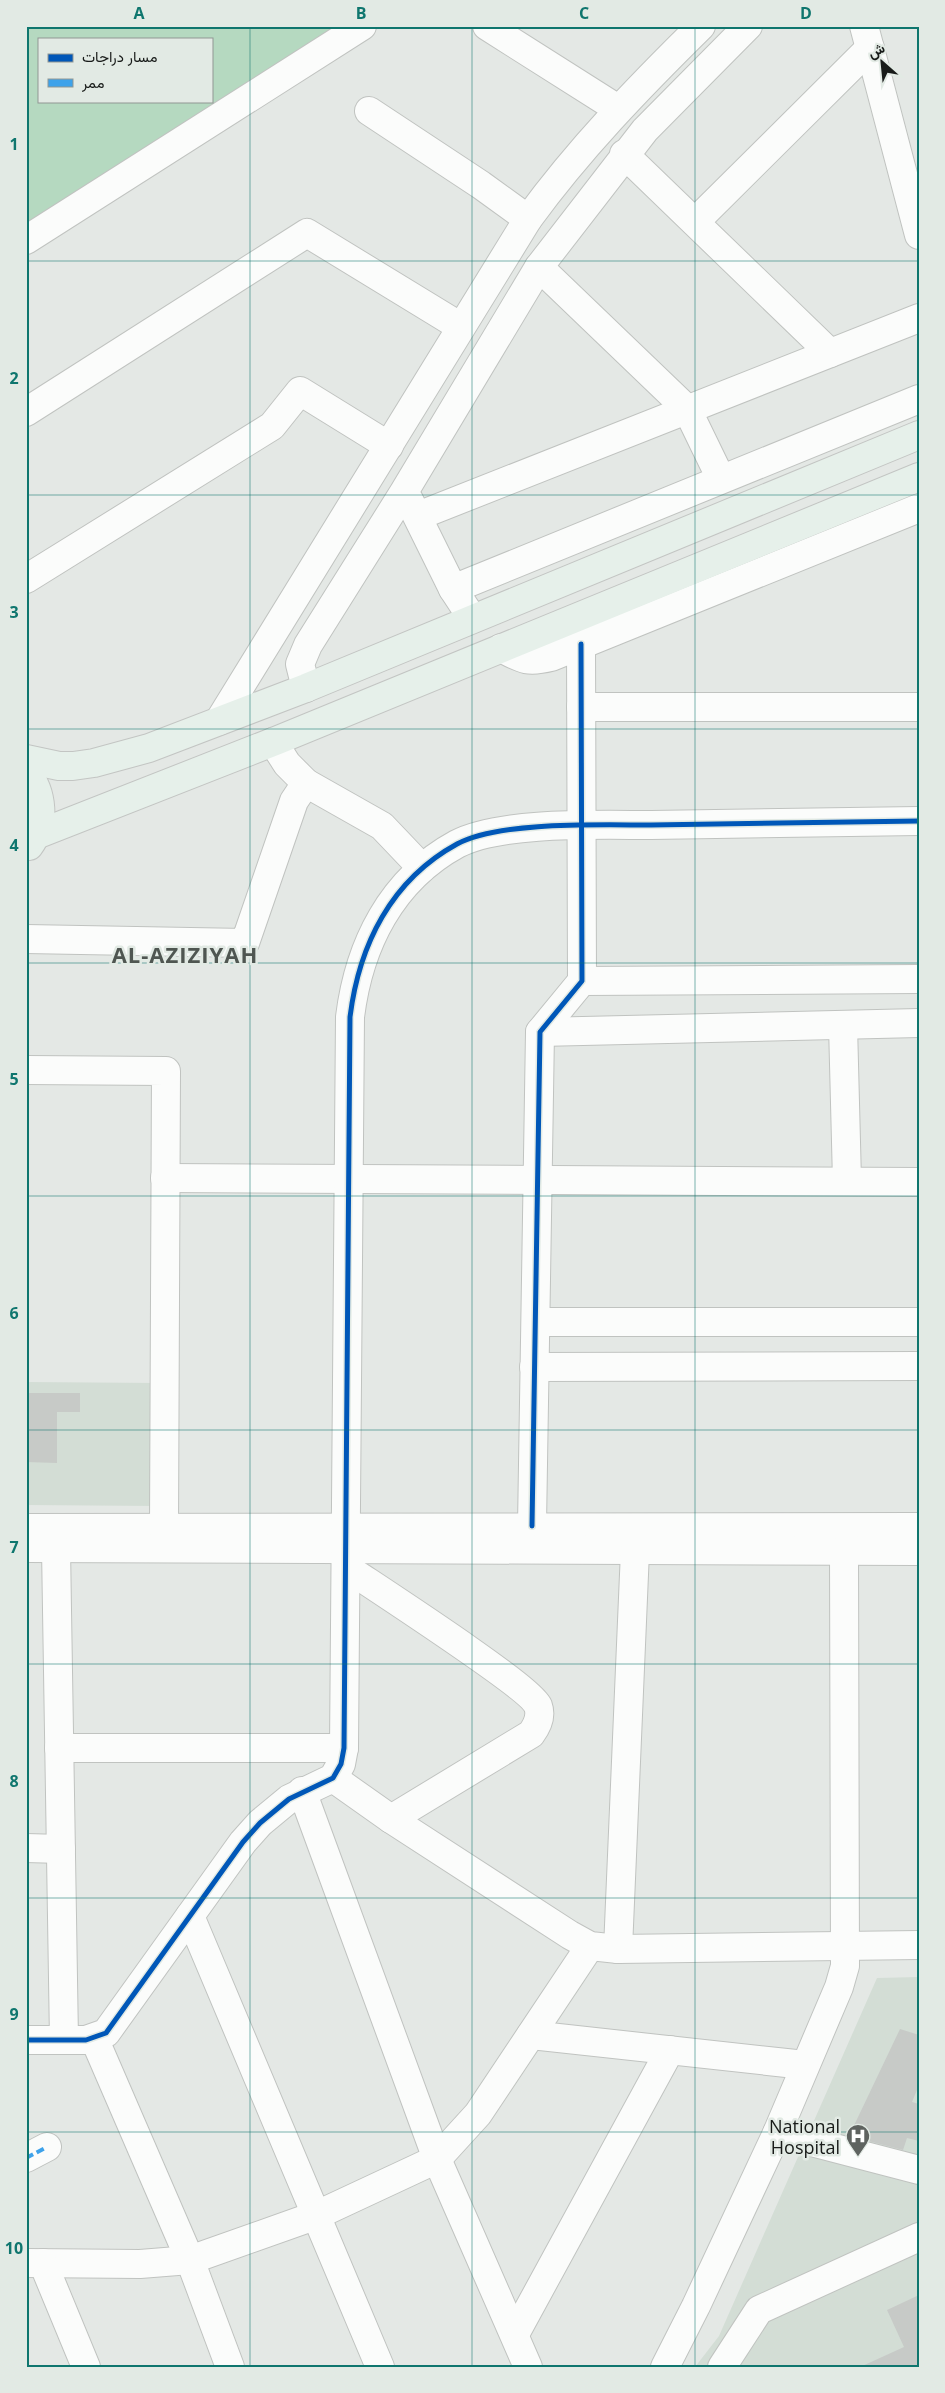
<svg xmlns="http://www.w3.org/2000/svg" width="945" height="2393" font-family="'Open Sans',Vazirmatn,sans-serif">
  <rect width="100%" height="100%" fill="#e4e8e5"/>
  <g fill="#d3ddd5">
    <polygon points="26,1382 159,1383 158,1506 26,1505"/>
    <polygon points="919,1977 919,2367 695,2367 719,2336 877,1978"/>
  </g>
  <path fill="#b5d9c0" fill-rule="evenodd" d="M 26,26 L 336,26 L 26,225 ZM 39,39 L 211,39 L 211,101 L 39,101 Z"/>
  <g fill="#c7cac7">
    <polygon points="26,1393 80,1393 80,1412 57,1412 57,1463 26,1462"/>
    <polygon points="900,2029 919,2035 919,2085 912,2102 919,2104 919,2141 907,2138 903,2150 849,2136"/>
    <polygon points="919,2295 919,2367 860,2367 904,2347 887,2310"/>
  </g>
  <g fill="none" stroke-linecap="round" stroke-linejoin="round">
    <g stroke="#c0c3c0" stroke-width="30">
      <g id="minor">
        <polyline points="487,26 618,109"/>
        <polyline points="864,26 919,235"/>
        <polyline points="369,111 481,185 528,219"/>
        <polyline points="624,154 830,353"/>
        <polyline points="695,222 870,48"/>
        <polyline points="26,240 362,26"/>
        <polyline points="539,267 687,409 721,479"/>
        <polyline points="26,412 307,233 461,327"/>
        <polyline points="409,500 453,589 472,618"/>
        <polyline points="418,516 919,318"/>
        <polyline points="26,579 272,426 300,391 389,446"/>
        <polyline points="453,589 919,399"/>
        <path d="M 501,648 C 522,659 527,663 551,657 L 919,508"/>
        <polyline points="306,688 300,664 308,645 404,492 539,267 645,130 748,26"/>
        <polyline points="581,707 919,707"/>
        <path d="M 219,721 L 528,219 C 579,149 639,87 701,26"/>
        <polyline points="273,742 287,764 306,783 382,826 422,868"/>
        <polyline points="26,939 245,943 294,801 306,783"/>
        <polyline points="582,981 919,979"/>
        <polyline points="843,1025 847,1181"/>
        <polyline points="540,1032 919,1023"/>
        <polyline points="26,1070 166,1071 164,1527"/>
        <polyline points="165,1178 919,1182"/>
        <polyline points="536,1322 919,1322"/>
        <polyline points="534,1367 919,1366"/>
        <polyline points="532,1526 540,1032 582,981 581,644"/>
        <polyline points="26,1528 919,1527"/>
        <polyline points="26,1548 919,1551"/>
        <polyline points="56,1548 64,2040"/>
        <path d="M 347,1568 C 375,1587 530,1687 538,1706 C 542,1717 537,1726 531,1734 L 391,1819"/>
        <polyline points="59,1748 344,1748"/>
        <polyline points="333,1778 391,1819 570,1935 590,1946 618,1949 919,1945"/>
        <polyline points="302,1791 437,2159 528,2367"/>
        <polyline points="26,1848 61,1849"/>
        <polyline points="190,1916 380,2367"/>
        <polyline points="618,1949 635,1551"/>
        <polyline points="531,2035 805,2065"/>
        <polyline points="94,2038 190,2260 230,2367"/>
        <path d="M 26,2040 L 86,2040 L 106,2033 L 243,1842 L 260,1823 L 289,1799 L 333,1778 L 341,1764 L 344,1748 L 350,1017 C 359,945 391,880 457,844 C 500,821 600,825 651,825 C 740,824 829,822 919,821"/>
        <polyline points="777,2133 919,2170"/>
        <polyline points="26,2158 47,2147"/>
        <polyline points="26,2263 140,2264 190,2260 317,2215 437,2159 478,2114 590,1946"/>
        <polyline points="43,2263 86,2367"/>
        <polyline points="515,2334 670,2050"/>
        <polyline points="665,2367 696,2306 777,2133 839,1987 845,1966 844,1550"/>
        <polyline points="722,2367 759,2310 919,2237"/>
      </g>
    </g>
    <g stroke="#c3c5c3" stroke-width="30">
      <g id="major">
        <polyline points="26,759 59,766 73,766 94,763 149,748 306,688 919,435"/>
        <path d="M 26,771 C 43,793 46,823 29,846"/>
        <polyline points="36,835 278,740 919,477"/>
      </g>
    </g>
    <use href="#minor" stroke="#fbfcfb" stroke-width="28"/>
    <use href="#major" stroke="#e6f0ea" stroke-width="28"/>
    <polyline stroke="#3da2ea" stroke-width="4" stroke-dasharray="8 4" stroke-linecap="butt" points="26,2158 47,2147"/>
    <g stroke="#e2eae4" stroke-width="8">
      <g id="cycleway">
        <polyline points="532,1526 540,1032 582,981 581,644"/>
        <path d="M 26,2040 L 86,2040 L 106,2033 L 243,1842 L 260,1823 L 289,1799 L 333,1778 L 341,1764 L 344,1748 L 350,1017 C 359,945 391,880 457,844 C 500,821 600,825 651,825 C 740,824 829,822 919,821"/>
      </g>
    </g>
    <use href="#cycleway" stroke="#0057b8" stroke-width="5"/>
  </g>
  <path fill="none" stroke="#0f766e" stroke-width="1" stroke-opacity="0.55" d="M 250,26 L 250,2367M 472,26 L 472,2367M 695,26 L 695,2367M 26,261 L 919,261M 26,495 L 919,495M 26,729 L 919,729M 26,963 L 919,963M 26,1196 L 919,1196M 26,1430 L 919,1430M 26,1664 L 919,1664M 26,1898 L 919,1898M 26,2132 L 919,2132"/>
  <defs>
    <g id="hospital-pin" transform="scale(1.25)"><path d="M0 17L-7.5 6A9.5 9.5 0 1 1 7.5 6Z" fill="#5f6360" stroke="#e2eae4"/><path d="M-5-5h3v3.5h4V-5h3V5h-3V1.5h-4V5h-3Z" fill="#fff"/></g>
  </defs>
  <g fill-rule="evenodd">
    <use href="#hospital-pin" x="858" y="2136"/>
  </g>
  <g text-anchor="middle" dominant-baseline="central" stroke-width="5" stroke-linejoin="round" paint-order="stroke">
    <g font-size="18" fill="#181b19" stroke="#e2eae4" text-anchor="end">
      <text x="840" y="2126">National<tspan x="840" dy="21">Hospital</tspan></text>
    </g>
    <g font-size="22" font-weight="bold" letter-spacing="1" fill="#4f5651" stroke="#e2eae4">
      <text x="185" y="954">AL-AZIZIYAH</text>
    </g>
  </g>
  <rect width="945" height="2393" fill="none" stroke="#e2eae4" stroke-width="55"/>
  <rect x="38" y="38" width="175" height="65" fill="#e2eae4" stroke="#919793"/>
  <rect x="48" y="54" width="25" height="8" fill="#0057b8" stroke="#919793"/>
  <text x="82" y="62" font-size="15" fill="#181b19">مسار دراجات</text>
  <rect x="48" y="79" width="25" height="8" fill="#3da2ea" stroke="#919793"/>
  <text x="82" y="88" font-size="15" fill="#181b19">ممر</text>
  <g transform="translate(882 62) rotate(333)" stroke="#e2eae4" stroke-width="4" paint-order="stroke">
  <path d="M0-4L9 19L0 12L-9 19Z" fill="#181b19"/>
  <text y="-8" font-size="14" font-weight="bold" text-anchor="middle" fill="#181b19">ش</text>
  </g>
  <rect x="28" y="28" width="890" height="2338" fill="none" stroke="#0f766e" stroke-width="2"/>
  <g font-size="16" text-anchor="middle" font-weight="bold" fill="#0f766e">
    <text x="139" y="19">A</text>
    <text x="361" y="19">B</text>
    <text x="584" y="19">C</text>
    <text x="806" y="19">D</text>
    <text x="14" y="150">1</text>
    <text x="14" y="384">2</text>
    <text x="14" y="618">3</text>
    <text x="14" y="851">4</text>
    <text x="14" y="1085">5</text>
    <text x="14" y="1319">6</text>
    <text x="14" y="1553">7</text>
    <text x="14" y="1787">8</text>
    <text x="14" y="2020">9</text>
    <text x="14" y="2254">10</text>
  </g>
</svg>
